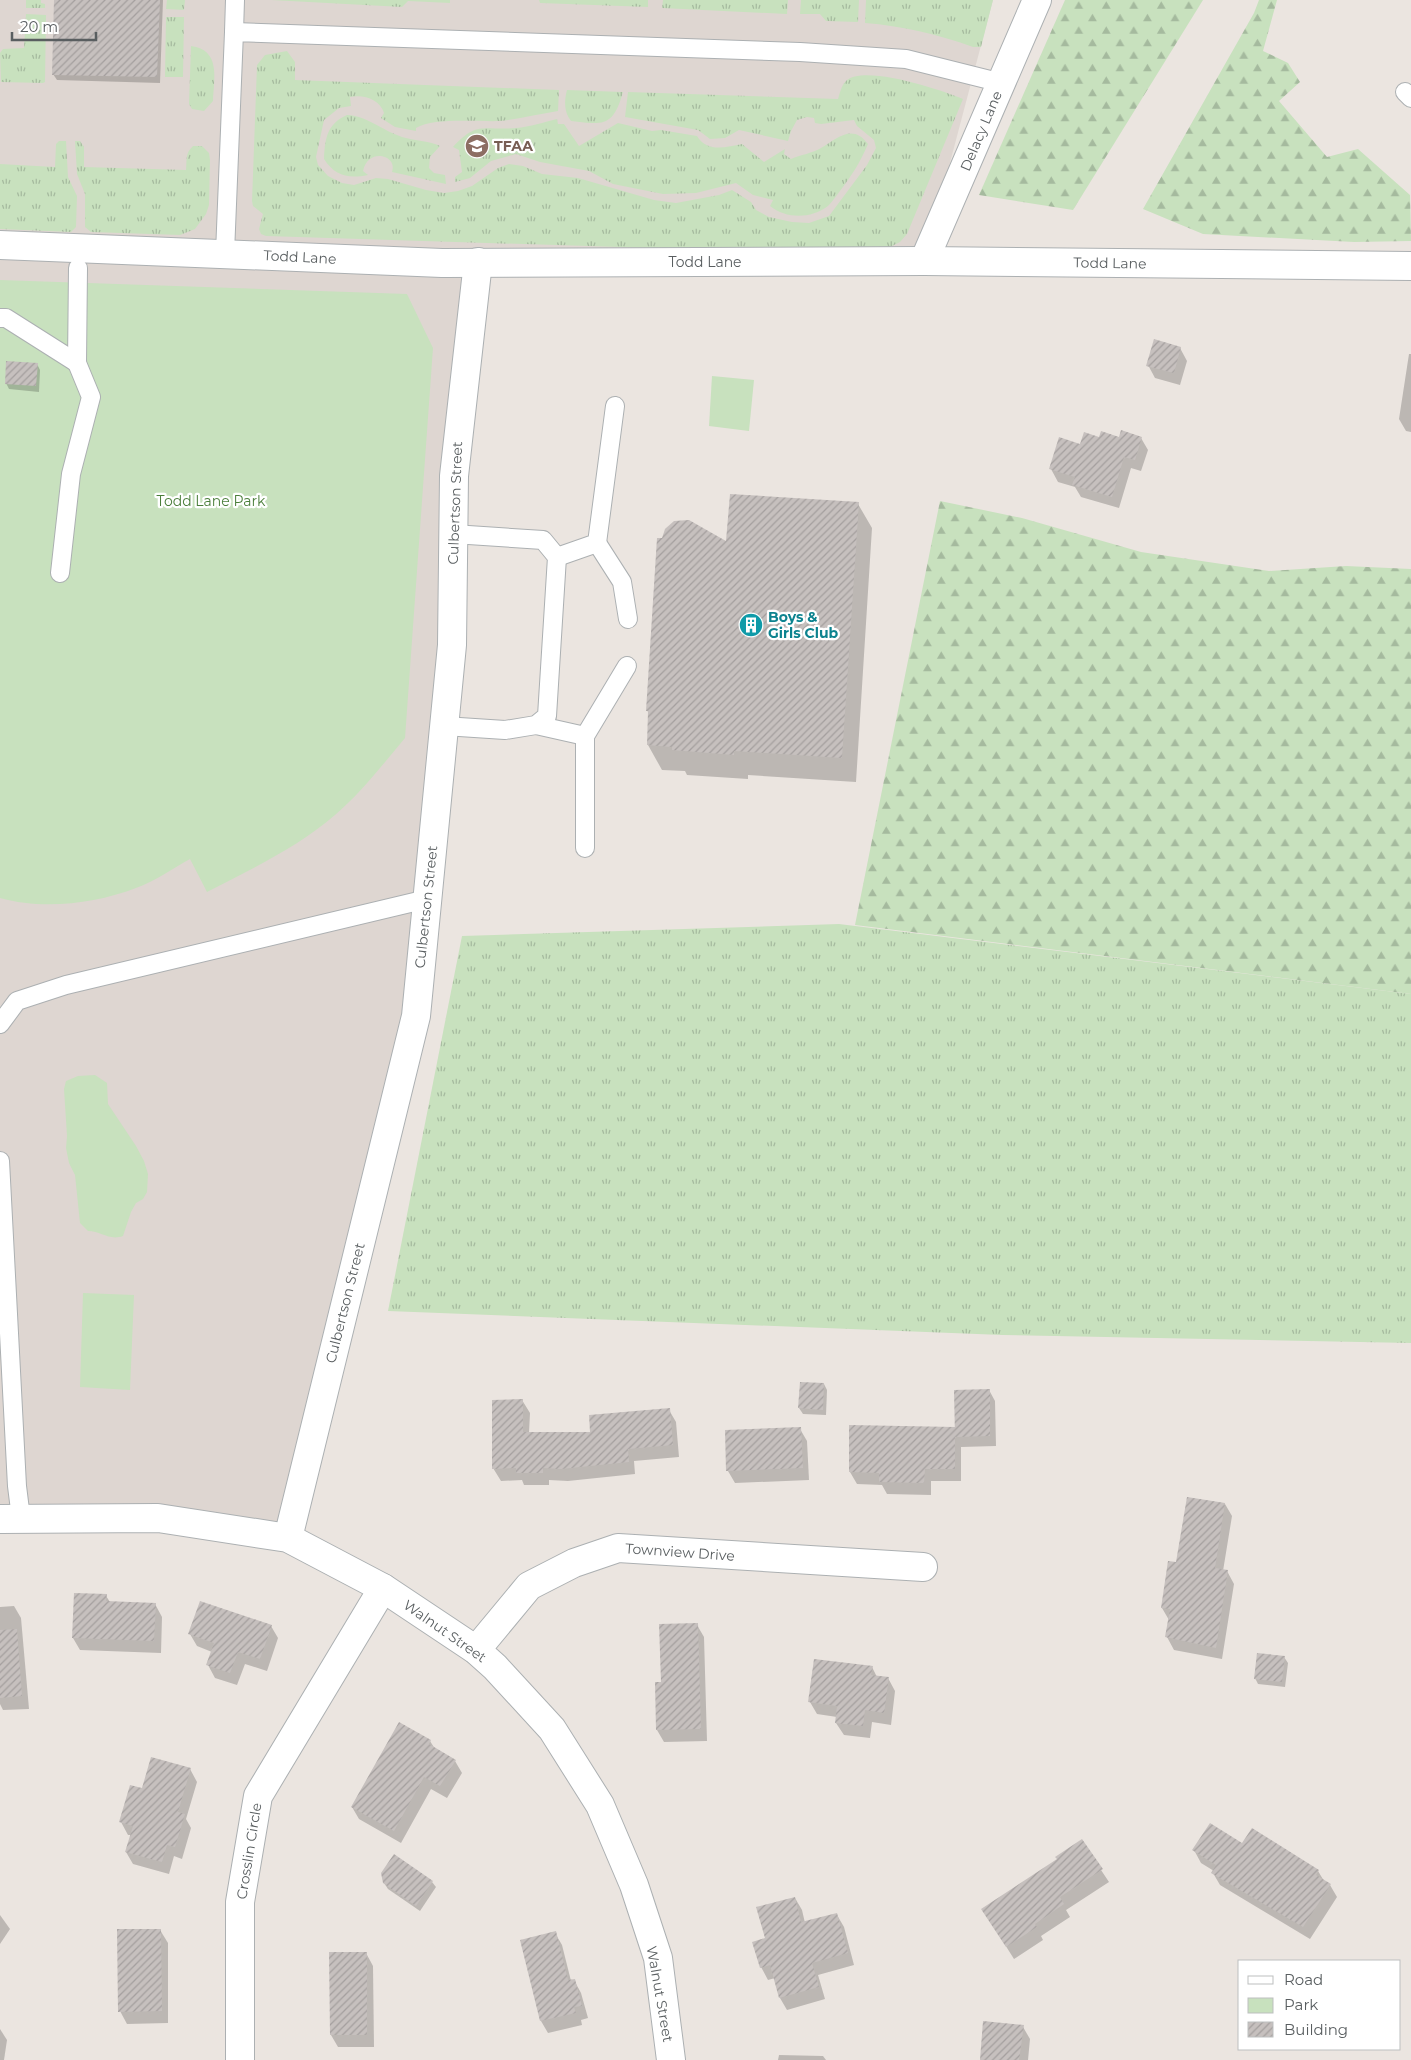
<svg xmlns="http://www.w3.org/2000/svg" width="1411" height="2060" font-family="Montserrat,sans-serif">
  <defs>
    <pattern id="grass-tufts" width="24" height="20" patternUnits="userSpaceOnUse" patternTransform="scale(1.25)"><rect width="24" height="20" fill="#c8e1be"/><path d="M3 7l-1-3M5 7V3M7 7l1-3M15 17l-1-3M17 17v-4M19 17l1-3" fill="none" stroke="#a5ba9e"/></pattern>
    <pattern id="forest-firs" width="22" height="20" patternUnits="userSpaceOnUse" patternTransform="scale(1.25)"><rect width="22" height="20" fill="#c8e1be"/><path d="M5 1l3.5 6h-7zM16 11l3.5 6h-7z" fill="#a5ba9e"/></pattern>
    <pattern id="building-hatch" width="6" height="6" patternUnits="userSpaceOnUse" patternTransform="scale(1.25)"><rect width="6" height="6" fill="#c6c0be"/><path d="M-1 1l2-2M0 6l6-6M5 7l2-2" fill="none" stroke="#a49f9e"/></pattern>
  </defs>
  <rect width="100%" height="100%" fill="#ebe5e0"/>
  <polygon fill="#ded6d1" points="0,0 993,0 924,261 478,263 416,1016 288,1538 0,1519"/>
  <g fill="url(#grass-tufts)">
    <polygon points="26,0 41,0 41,3 45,4 45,8 26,8"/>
    <polygon points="167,0 185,0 184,10 166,9"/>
    <polygon points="271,0 450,0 450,3 408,1 402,7"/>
    <polygon points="539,0 648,0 648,7 540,3"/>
    <polygon points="663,0 788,0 787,14 662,8"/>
    <polygon points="801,0 859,0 858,22 826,21 820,14 800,14"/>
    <path d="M 866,0 L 993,0 L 981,47 L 973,47 C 937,34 902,26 865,23 Z"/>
    <polygon points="26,14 46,15 45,82 43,83 1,82 0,53 3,49 24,48"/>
    <polygon points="166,17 184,17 183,77 165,77"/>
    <path d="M 191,46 C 221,50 214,78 213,101 L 204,111 L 192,109 L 189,104 Z"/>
    <path d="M 287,51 L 295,62 L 295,80 L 559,90 L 558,111 C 539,114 519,119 500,121 C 479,122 434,117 416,128 L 416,131 L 395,127 L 381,118 L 384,113 C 380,99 363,94 350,97 L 351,106 L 339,108 L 324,120 L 316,157 L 318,165 L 328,176 L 342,183 L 354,185 L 376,178 L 388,179 L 426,190 L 444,193 L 458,191 L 472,186 L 498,168 L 509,164 L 523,166 L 542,174 L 578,178 L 654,200 L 676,203 L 719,195 L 732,190 L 751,202 L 756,210 L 769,217 L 792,222 L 809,223 L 829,216 L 867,165 L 876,148 L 874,140 L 857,126 L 854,120 L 821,124 L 815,123 L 814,118 L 807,117 L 797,120 L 791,131 L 788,141 L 739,130 L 725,138 L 710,139 L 698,130 L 625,117 L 628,92 L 838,99 C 840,93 841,86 846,81 C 864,64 941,90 963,99 L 907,234 L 900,242 L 890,247 L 871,250 L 777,252 L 266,236 L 261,234 L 259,229 L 263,214 L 253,206 L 252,201 L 257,65 L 265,55 Z"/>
    <path d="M 567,90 L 623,92 C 613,127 604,125 571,121 C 564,112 564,101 567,90 Z"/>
    <path d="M 347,115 C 369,116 385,133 406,138 C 417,141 429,141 440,146 L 430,157 L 429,168 L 434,173 L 445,175 L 446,184 L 392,172 C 398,155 368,147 363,171 L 368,175 C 348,179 335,176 324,159 C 325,138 327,124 347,115 Z"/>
    <path d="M 557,119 L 558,124 L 564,124 L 579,146 L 618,123 L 652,131 L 661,130 L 697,136 C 707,153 726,147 742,144 L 764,162 L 785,149 L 784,154 L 791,159 C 800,155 813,153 821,148 C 837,138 853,123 868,144 C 860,163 852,175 840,191 C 836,196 832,202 828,206 C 811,219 786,219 770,206 L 773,200 L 753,195 L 736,183 L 696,193 L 663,194 L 613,184 L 589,171 L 540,162 L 516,154 L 491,161 L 470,178 L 455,182 L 455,177 L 462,172 L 459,150 L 453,147 C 477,120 485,131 516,128 C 530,127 544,122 557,119 Z"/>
    <polygon points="59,141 66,141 68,177 77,196 76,227 71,232 0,229 0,164 55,167 56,144"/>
    <path d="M 75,141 L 80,141 L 84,147 L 84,167 L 186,170 C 187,160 185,153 193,146 L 202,146 L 209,153 L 210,160 L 209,205 L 206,214 L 195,229 L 180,235 L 91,232 L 85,227 L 85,194 L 77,174 Z"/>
    <polygon points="839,924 1411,994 1411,1343 1002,1335 388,1311 462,936"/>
  </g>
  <g fill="url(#forest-firs)">
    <polygon points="1065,0 1203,0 1073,210 979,195"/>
    <polygon points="1259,0 1277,0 1263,51 1288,63 1300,82 1279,101 1327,157 1358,149 1410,195 1411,241 1354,242 1203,234 1143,209 1254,13"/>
    <polygon points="940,501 1022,518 1141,552 1269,571 1346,566 1411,569 1411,994 855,925"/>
  </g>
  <g fill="#c8e1be">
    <path d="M 0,280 L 407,294 L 433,348 L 405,738 C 383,764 361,793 335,815 C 297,848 251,869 207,892 L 190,859 C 172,869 155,881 136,888 C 94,904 43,910 0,898 Z"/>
    <polygon points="712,376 754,380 749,431 709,426"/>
    <path d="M 95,1075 L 107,1083 L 108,1104 L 136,1146 L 144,1161 L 148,1174 L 147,1192 L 143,1199 L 136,1203 L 131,1212 L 123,1236 C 109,1241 101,1231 88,1231 L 80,1223 L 75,1175 L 69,1163 L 66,1148 L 67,1136 L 64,1089 L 66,1081 L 78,1076 Z"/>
    <polygon points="83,1293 134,1295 130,1390 80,1387"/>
  </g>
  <g fill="#0003">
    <polygon points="55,0 163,0 160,83 57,80 53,74"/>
    <polygon points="1180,348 1187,361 1180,385 1155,378 1148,365"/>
    <polygon points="1409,354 1411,354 1411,432 1406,431 1399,419"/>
    <polygon points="37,364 40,370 39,392 9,389 6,383"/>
    <polygon points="1100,438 1141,438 1148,450 1141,471 1131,468 1119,508 1081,497 1075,487 1058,482 1051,469 1081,445"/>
    <polygon points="858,504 872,528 856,782 748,775 748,779 687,775 685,771 662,770 648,745 649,714 647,710 727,543"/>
    <polygon points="801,1383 824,1384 827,1390 826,1415 803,1414 799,1408"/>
    <polygon points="989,1390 995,1401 996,1446 961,1447 961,1481 931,1481 931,1495 887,1494 882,1485 857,1484 850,1472 956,1428"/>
    <polygon points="522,1400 530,1413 529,1433 592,1433 669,1410 676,1422 679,1457 634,1461 635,1474 568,1481 549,1480 549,1485 524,1485 522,1480 501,1481 493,1468"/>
    <polygon points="800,1429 807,1441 809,1480 735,1483 728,1471"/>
    <polygon points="1225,1504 1232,1516 1223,1571 1227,1571 1234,1584 1222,1659 1174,1650 1167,1637 1169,1620 1162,1608 1178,1564"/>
    <polygon points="106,1596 110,1602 155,1604 162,1617 161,1653 80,1650 73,1638"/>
    <polygon points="14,1606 21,1618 29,1709 3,1710 0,1704 0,1607"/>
    <polygon points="697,1625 704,1637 707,1741 664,1742 657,1730 656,1683 662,1683"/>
    <polygon points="271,1626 278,1638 267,1671 245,1664 237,1685 215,1678 208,1665 212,1652 197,1646 190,1634"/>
    <polygon points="1284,1657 1288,1663 1285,1687 1258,1684 1255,1678"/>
    <polygon points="872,1667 877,1677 888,1678 895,1691 891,1725 872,1722 870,1738 844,1735 836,1723 837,1717 817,1714 810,1702"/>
    <polygon points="430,1741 435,1749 455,1761 462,1773 447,1798 431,1789 401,1843 359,1819 352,1807"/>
    <polygon points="190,1769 197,1782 186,1819 191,1828 182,1859 174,1856 169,1874 133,1864 126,1852 131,1835 128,1835 121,1822"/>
    <polygon points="1242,1845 1318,1871 1324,1881 1330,1885 1337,1897 1310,1939 1220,1885 1213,1873 1214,1871 1201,1863 1194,1850"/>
    <polygon points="1101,1870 1109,1882 1066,1910 1070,1917 1041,1936 1043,1940 1014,1959 983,1910"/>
    <polygon points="432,1882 436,1887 420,1911 388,1889 384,1883"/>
    <polygon points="795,1898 802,1910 805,1923 837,1915 844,1927 854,1965 818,1975 825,1999 787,2010 780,1998 775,1978 768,1980 761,1967 766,1939"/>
    <polygon points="0,1915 10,1929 0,1944"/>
    <polygon points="160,1930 168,1943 168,2023 127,2024 120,2011"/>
    <polygon points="555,1933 562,1945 571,1981 574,1980 581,1993 588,2018 581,2020 582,2025 548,2033 541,2021 521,1941"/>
    <polygon points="366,1953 373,1966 374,2047 338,2047 331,2035"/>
    <polygon points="1023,2027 1030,2039 1028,2060 983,2060"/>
    <polygon points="0,2029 7,2040 4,2060 0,2060"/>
    <polygon points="779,2055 823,2056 826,2060 778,2060"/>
  </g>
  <g fill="url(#building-hatch)">
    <polygon points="54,0 160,0 157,77 52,75"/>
    <polygon points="1154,339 1181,347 1174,373 1146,366"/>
    <polygon points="6,361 38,363 36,386 5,384"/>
    <polygon points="1121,430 1142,437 1135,460 1124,457 1112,497 1072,485 1075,477 1049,469 1059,437 1080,444 1084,432 1099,437 1101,431 1119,437"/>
    <polygon points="730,494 859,502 842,758 734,751 734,755 672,750 672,747 647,745 648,711 646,711 657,538 662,538 665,529 674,521 689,520 726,541"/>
    <polygon points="800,1382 824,1383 823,1410 798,1408"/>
    <polygon points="990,1389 990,1436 955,1437 954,1390"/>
    <polygon points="523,1399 523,1432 590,1432 589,1415 670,1408 673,1445 628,1449 629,1462 561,1469 543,1468 543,1473 516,1473 516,1468 492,1469 492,1400"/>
    <polygon points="849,1425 955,1427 955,1469 925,1469 924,1483 879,1482 879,1473 849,1472"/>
    <polygon points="801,1427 803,1468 726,1471 725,1430"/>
    <polygon points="1187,1497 1225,1503 1215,1568 1228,1570 1216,1648 1165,1637 1170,1609 1161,1608 1168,1561 1176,1562"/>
    <polygon points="74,1593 107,1594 106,1601 156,1603 154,1641 72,1638"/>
    <polygon points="200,1601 272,1625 260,1659 238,1652 230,1673 206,1665 214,1643 188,1634"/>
    <polygon points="698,1623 701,1729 656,1730 655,1682 661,1682 659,1624"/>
    <polygon points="17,1629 22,1696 0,1698 0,1630"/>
    <polygon points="1257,1653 1285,1656 1282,1682 1254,1679"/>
    <polygon points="814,1659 873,1666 871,1675 889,1677 884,1713 865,1710 863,1726 835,1723 837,1706 808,1702"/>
    <polygon points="399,1722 431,1740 429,1744 456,1760 440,1786 424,1777 394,1831 351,1807"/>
    <polygon points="151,1757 191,1768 178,1812 185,1814 175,1847 167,1845 162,1862 125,1852 133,1826 119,1822 130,1785 142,1788"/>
    <polygon points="1210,1823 1242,1843 1252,1828 1319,1870 1316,1875 1331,1884 1303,1927 1211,1873 1216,1865 1192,1850"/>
    <polygon points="1082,1839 1103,1869 1060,1897 1064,1904 1035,1924 1037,1927 1006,1947 981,1909 1057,1859 1055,1857"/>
    <polygon points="394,1854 433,1881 416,1906 383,1883 381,1873"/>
    <polygon points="795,1897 801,1922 837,1913 848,1953 812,1963 819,1987 779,1998 770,1965 760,1968 752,1942 765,1938 756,1907"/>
    <polygon points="117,1929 161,1929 162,2011 118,2012"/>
    <polygon points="556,1931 568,1980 575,1979 582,2006 574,2007 576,2013 540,2021 520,1940"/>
    <polygon points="329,1952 367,1952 367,2035 330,2035"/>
    <polygon points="983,2021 1024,2025 1019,2060 980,2060"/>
  </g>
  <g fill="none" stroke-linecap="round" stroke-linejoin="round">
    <g stroke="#acb0b2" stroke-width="20">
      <g id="lane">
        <polyline points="234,32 235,0"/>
        <polyline points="1405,92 1411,98"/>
        <polyline points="225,253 234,32 800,52 906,59 1002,83"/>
        <polyline points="0,318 6,318 77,363"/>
        <polyline points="597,543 622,582 628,619"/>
        <polyline points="557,557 597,543 615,406"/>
        <polyline points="60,573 71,474 91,397 77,363 78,268"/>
        <polyline points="536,725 585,736 585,848"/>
        <polyline points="444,726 505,730 536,725 547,716 557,557 543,540 453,534"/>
        <polyline points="585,736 627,666"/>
        <polyline points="0,1024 17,1001 66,985 427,899"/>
        <polyline points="0,1161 17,1486 21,1518"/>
      </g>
    </g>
    <g stroke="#acb0b2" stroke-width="30">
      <g id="street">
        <polyline points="0,245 442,263 924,261 1411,266"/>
        <polyline points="924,261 1037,0"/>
        <polyline points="0,1519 158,1518 288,1538 383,1588 476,1650 495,1667 552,1729 600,1805 634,1885 658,1958 671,2060"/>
        <polyline points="288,1538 416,1016 452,645 454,476 478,262"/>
        <polyline points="476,1650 529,1586 574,1563 618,1548 923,1567"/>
        <polyline points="240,2060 240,1902 258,1796 383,1588"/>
      </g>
    </g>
    <use href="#lane" stroke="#fff" stroke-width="18"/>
    <use href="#street" stroke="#fff" stroke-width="28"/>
  </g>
  <defs>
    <g id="school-disc" transform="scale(1.25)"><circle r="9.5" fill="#8d6e63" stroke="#fff"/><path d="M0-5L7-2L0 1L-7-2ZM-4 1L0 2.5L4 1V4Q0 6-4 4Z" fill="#fff"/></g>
    <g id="building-disc" transform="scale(1.25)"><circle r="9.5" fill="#0f9aa8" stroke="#fff"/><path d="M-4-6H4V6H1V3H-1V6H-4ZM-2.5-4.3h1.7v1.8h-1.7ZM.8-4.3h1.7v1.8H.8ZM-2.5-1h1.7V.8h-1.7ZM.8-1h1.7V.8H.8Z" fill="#fff"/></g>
  </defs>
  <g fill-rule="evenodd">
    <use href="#school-disc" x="477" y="146"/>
    <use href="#building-disc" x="751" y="625"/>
  </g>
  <g text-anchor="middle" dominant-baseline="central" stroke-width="4.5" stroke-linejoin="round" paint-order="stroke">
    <g font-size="14" fill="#595e60" stroke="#fff">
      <text transform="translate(981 131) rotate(-67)">Delacy Lane</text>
      <text transform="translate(300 257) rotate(3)">Todd Lane</text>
      <text x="705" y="262">Todd Lane</text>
      <text transform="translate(1110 263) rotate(1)">Todd Lane</text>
      <text transform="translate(455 503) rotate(-88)">Culbertson Street</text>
      <text transform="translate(426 907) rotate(-84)">Culbertson Street</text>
      <text transform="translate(345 1303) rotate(-76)">Culbertson Street</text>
      <text transform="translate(680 1552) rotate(4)">Townview Drive</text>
      <text transform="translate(445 1631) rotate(35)">Walnut Street</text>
      <text transform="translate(249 1851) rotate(-81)">Crosslin Circle</text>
      <text transform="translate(660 1994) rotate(80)">Walnut Street</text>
    </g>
    <g font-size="14" font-weight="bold" fill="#785e54" stroke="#fff" text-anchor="start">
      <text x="494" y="146">TFAA</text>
    </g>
    <g font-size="14" fill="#4a7e3a" stroke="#fff">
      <text x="211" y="501">Todd Lane Park</text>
    </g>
    <g font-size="14" font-weight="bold" fill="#0d838f" stroke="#fff" text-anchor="start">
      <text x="768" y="617">Boys &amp;<tspan x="768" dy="16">Girls Club</tspan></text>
    </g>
  </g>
  <rect x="1238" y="1960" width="162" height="90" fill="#ffffff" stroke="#bdbfbf"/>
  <rect x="1248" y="1976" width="25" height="8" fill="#ffffff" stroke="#bdbfbf"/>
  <text x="1284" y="1985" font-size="15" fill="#595e60">Road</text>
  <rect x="1248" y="1998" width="25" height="15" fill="#c8e1be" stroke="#bdbfbf"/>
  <text x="1284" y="2010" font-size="15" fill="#595e60">Park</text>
  <rect x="1248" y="2022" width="25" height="15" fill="url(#building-hatch)" stroke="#bdbfbf"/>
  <text x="1284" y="2035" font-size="15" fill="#595e60">Building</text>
  <path d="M12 32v8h84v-8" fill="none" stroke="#595e60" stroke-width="2.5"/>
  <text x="20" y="32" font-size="15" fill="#595e60" stroke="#ffffff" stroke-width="4" paint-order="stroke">20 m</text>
</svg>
